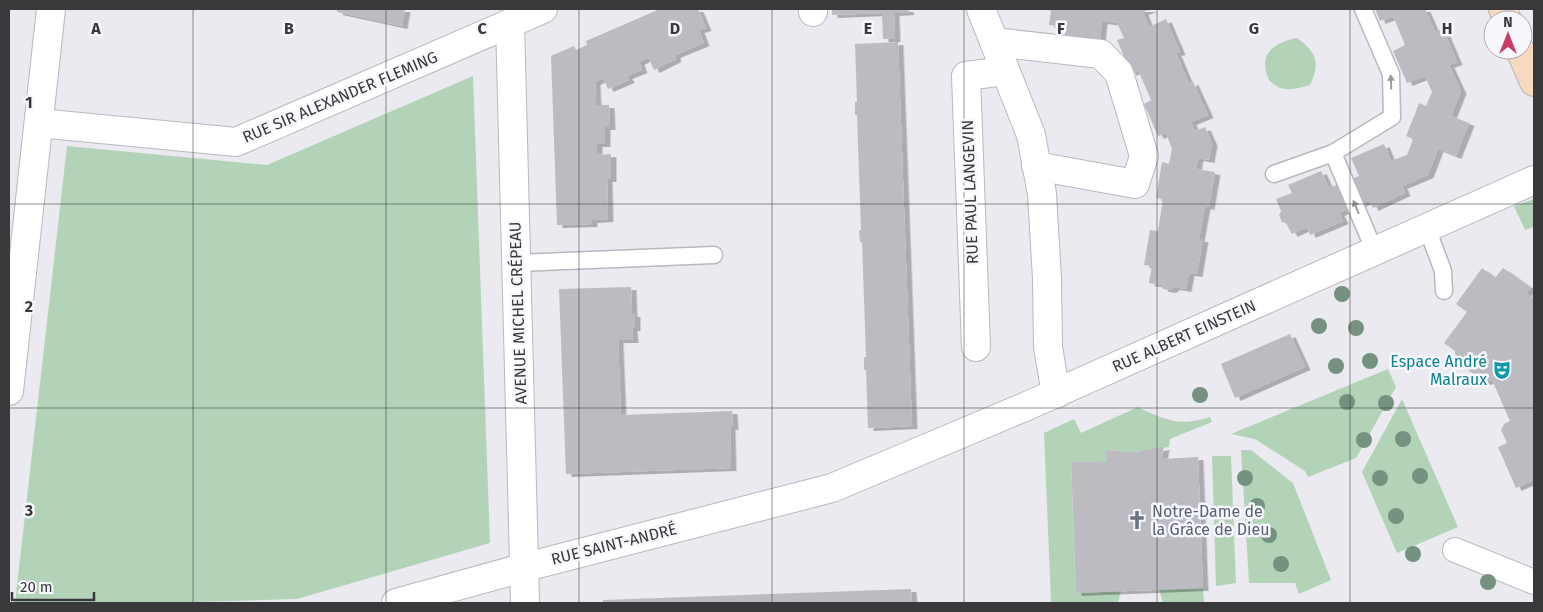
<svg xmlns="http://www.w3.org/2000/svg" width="1543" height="612" font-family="'Fira Sans',sans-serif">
  <defs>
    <filter id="shadow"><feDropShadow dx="5.5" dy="3" stdDeviation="0" flood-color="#0004"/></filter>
  </defs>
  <rect width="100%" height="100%" fill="#eaeaf0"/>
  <g fill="#b3d3b8">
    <path d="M 1297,38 C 1316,52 1321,62 1310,85 C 1294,89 1282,94 1269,80 C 1257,55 1274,42 1297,38 Z"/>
    <polygon points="473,76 490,543 297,599 163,603 15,603 67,146 267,165"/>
    <polygon points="1534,199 1534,227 1525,230 1514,206"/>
    <polygon points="1388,369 1396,387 1356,458 1308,477 1305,471 1255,439 1231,434"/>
    <polygon points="1402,399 1458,527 1397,553 1362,472"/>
    <path d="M 1138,407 C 1165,420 1179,427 1210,417 L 1212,422 L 1170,439 L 1169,447 L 1135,452 L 1105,450 L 1107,461 L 1071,462 L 1076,593 L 1121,591 L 1118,603 L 1051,603 L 1044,433 L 1074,419 L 1081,433 Z"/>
    <polygon points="1241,450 1251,450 1293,483 1331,580 1299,594 1295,583 1249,583"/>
    <polygon points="1212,456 1231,456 1236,583 1216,586"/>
    <polygon points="1203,588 1204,603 1163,603 1159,589"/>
  </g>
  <g fill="#bbbbc1" filter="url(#shadow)">
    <polygon points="337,9 405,9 402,26 337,12"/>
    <polygon points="660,9 698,9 706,28 699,30 704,43 675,55 676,59 654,70 648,57 639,62 642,70 627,76 629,80 608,89 603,78 595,82 596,105 609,105 610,127 605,127 605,144 597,144 597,155 611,154 611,179 607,179 608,219 592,220 592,224 557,225 551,56 574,46 576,50 587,45 586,41"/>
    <polygon points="832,9 908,9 909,12 894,13 895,39 883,39 882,13 832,15"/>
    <polygon points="1046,9 1151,9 1143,12 1149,27 1166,19 1180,52 1176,53 1189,84 1193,82 1208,115 1191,122 1195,131 1205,127 1212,143 1209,160 1198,158 1196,169 1215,172 1209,207 1205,206 1199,239 1203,239 1197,274 1189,273 1186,289 1174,287 1171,290 1163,289 1161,285 1149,283 1152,266 1144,265 1150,230 1158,231 1163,199 1156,198 1162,162 1169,164 1172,149 1166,133 1158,136 1144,104 1151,100 1138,70 1131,73 1117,40 1124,38 1117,23 1102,21 1100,40 1065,35 1065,27 1049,25 1051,11"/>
    <polygon points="1375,9 1425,9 1435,32 1443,29 1457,62 1449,65 1461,91 1451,116 1469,123 1456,156 1438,149 1428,175 1402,186 1405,193 1373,208 1369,200 1339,213 1343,221 1310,235 1307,227 1292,234 1286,223 1282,222 1279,215 1281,211 1276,199 1292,193 1288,185 1321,171 1329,188 1359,176 1351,158 1384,144 1391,161 1407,155 1413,139 1406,136 1415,114 1419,103 1426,106 1432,92 1425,76 1407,83 1393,51 1405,45 1393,16 1380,21"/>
    <polygon points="898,42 912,426 868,428 866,370 864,370 864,357 866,357 862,242 860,242 859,230 861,230 857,115 855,115 855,102 857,102 855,44"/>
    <polygon points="1482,268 1495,278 1503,268 1531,288 1526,293 1534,299 1534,480 1516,488 1498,447 1507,443 1501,430 1504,424 1510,421 1492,380 1484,382 1456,361 1455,351 1444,343 1467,312 1456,304"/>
    <polygon points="631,287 632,314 635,314 635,328 632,328 633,340 618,340 621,415 732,411 733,427 730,427 731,468 566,474 559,289"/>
    <polygon points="1290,334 1305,367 1235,398 1221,364"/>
    <polygon points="1164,447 1162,459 1198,457 1203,588 1076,593 1071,462 1107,461 1105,450 1135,452"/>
    <polygon points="911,589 912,603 603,603 603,600"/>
  </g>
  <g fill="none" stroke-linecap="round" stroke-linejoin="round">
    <g stroke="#b8b8be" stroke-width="19">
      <g id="service">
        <polyline points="1363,9 1391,74 1392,117 1333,153 1375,252"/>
        <polyline points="1274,174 1333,153"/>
        <polyline points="1427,228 1443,271 1444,291"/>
        <polyline points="517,263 714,255"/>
      </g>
    </g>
    <g stroke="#b8b8be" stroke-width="26">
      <polyline id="pedestrian" points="1455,550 1534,582"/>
    </g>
    <g stroke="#b8b8be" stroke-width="30">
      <g id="minor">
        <polyline points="813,9 813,12"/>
        <polyline points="981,9 1031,135 1042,194 1047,279 1048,347 1056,394"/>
        <polyline points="510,23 525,603"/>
        <polyline points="994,42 1101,54 1119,73 1144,156 1135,184 1036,166"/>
        <polyline points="976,347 966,76 1005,71"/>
        <polyline points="396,603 526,567 832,488 1027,406 1534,180"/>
      </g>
    </g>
    <g stroke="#b8b8be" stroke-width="30">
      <g id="tertiary">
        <polyline points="39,123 236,142 543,9"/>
        <polyline points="9,391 51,9"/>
      </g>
    </g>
    <g stroke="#b8b8be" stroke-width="30">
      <g id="secondary">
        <polyline points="1503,9 1507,20"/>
        <polyline points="1520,50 1534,82"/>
      </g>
    </g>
    <use href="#service" stroke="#fff" stroke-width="16"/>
    <use href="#pedestrian" stroke="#fff" stroke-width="24"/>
    <use href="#minor" stroke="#fff" stroke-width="28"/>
    <use href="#tertiary" stroke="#fff" stroke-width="28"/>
    <use href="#secondary" stroke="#f7d9c0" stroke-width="28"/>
  </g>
  <g fill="#74927f">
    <circle cx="1342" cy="294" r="8"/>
    <circle cx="1319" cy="326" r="8"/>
    <circle cx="1356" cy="328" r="8"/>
    <circle cx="1370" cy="361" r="8"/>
    <circle cx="1336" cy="366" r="8"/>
    <circle cx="1200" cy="395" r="8"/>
    <circle cx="1347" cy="402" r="8"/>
    <circle cx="1386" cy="403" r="8"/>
    <circle cx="1403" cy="439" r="8"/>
    <circle cx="1364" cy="440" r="8"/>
    <circle cx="1420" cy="476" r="8"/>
    <circle cx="1245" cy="478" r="8"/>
    <circle cx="1380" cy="478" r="8"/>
    <circle cx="1257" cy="506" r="8"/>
    <circle cx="1396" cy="516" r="8"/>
    <circle cx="1269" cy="535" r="8"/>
    <circle cx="1413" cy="554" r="8"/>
    <circle cx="1281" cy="564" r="8"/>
    <circle cx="1488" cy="582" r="8"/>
  </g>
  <defs><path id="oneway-solid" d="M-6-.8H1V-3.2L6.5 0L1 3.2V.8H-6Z" transform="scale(1.25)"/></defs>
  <g fill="#9c9c9d">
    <use href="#oneway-solid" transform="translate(1391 82) rotate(-92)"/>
    <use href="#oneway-solid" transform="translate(1356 207) rotate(-112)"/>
  </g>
  <path fill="none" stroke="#39393b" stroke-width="1" stroke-opacity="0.55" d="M 193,9 L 193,603M 386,9 L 386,603M 579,9 L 579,603M 772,9 L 772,603M 964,9 L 964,603M 1157,9 L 1157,603M 1350,9 L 1350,603M 9,204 L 1534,204M 9,408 L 1534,408"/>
  <defs>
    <g id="theatre-bare" transform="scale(1.5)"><path d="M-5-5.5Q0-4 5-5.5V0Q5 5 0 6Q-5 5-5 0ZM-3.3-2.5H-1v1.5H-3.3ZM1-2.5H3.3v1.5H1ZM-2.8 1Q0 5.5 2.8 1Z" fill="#0f9aa8" stroke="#f7f7fe" stroke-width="2.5" paint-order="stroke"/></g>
    <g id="church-bare" transform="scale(1.5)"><path d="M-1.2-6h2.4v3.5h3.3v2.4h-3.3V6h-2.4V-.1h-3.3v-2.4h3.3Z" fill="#6b7280" stroke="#f7f7fe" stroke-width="2.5" paint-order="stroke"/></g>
  </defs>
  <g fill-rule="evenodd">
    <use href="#theatre-bare" x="1502" y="370"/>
    <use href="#church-bare" x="1137" y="520"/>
  </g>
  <g text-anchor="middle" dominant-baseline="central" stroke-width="5" stroke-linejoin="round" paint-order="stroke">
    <g font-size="16" fill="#39393b" stroke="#f7f7fe">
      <text transform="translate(340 97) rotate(-23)">RUE SIR ALEXANDER FLEMING</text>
      <text transform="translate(970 192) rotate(-92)">RUE PAUL LANGEVIN</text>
      <text transform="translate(518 313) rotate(-92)">AVENUE MICHEL CRÉPEAU</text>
      <text transform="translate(1184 336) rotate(-24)">RUE ALBERT EINSTEIN</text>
      <text transform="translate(614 544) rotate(-14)">RUE SAINT-ANDRÉ</text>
    </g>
    <g font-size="16" fill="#0d838f" stroke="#f7f7fe" text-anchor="end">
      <text x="1487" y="361">Espace André<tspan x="1487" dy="18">Malraux</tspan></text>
    </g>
    <g font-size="16" fill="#5b616d" stroke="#f7f7fe" text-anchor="start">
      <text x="1152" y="511">Notre-Dame de<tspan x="1152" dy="18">la Grâce de Dieu</tspan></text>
    </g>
  </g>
  <g font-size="16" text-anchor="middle" font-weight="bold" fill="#39393b" stroke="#f7f7fe" stroke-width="5" stroke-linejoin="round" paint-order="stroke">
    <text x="96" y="34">A</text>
    <text x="289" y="34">B</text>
    <text x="482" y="34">C</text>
    <text x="675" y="34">D</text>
    <text x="868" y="34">E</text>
    <text x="1061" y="34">F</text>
    <text x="1254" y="34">G</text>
    <text x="1447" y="34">H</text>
    <text x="29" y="108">1</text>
    <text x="29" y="312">2</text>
    <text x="29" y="516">3</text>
  </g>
  <rect width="1543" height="612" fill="none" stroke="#39393b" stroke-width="20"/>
  <g transform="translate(1508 35)"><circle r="24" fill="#f7f7fe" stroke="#ababb0"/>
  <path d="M0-4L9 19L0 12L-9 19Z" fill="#ca3c64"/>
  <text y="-8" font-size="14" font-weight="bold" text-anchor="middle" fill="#39393b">N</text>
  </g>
  <path d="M12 592v8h82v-8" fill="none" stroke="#39393b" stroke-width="2.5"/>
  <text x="20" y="592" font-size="15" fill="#39393b" stroke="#f7f7fe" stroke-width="4" paint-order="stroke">20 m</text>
</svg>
